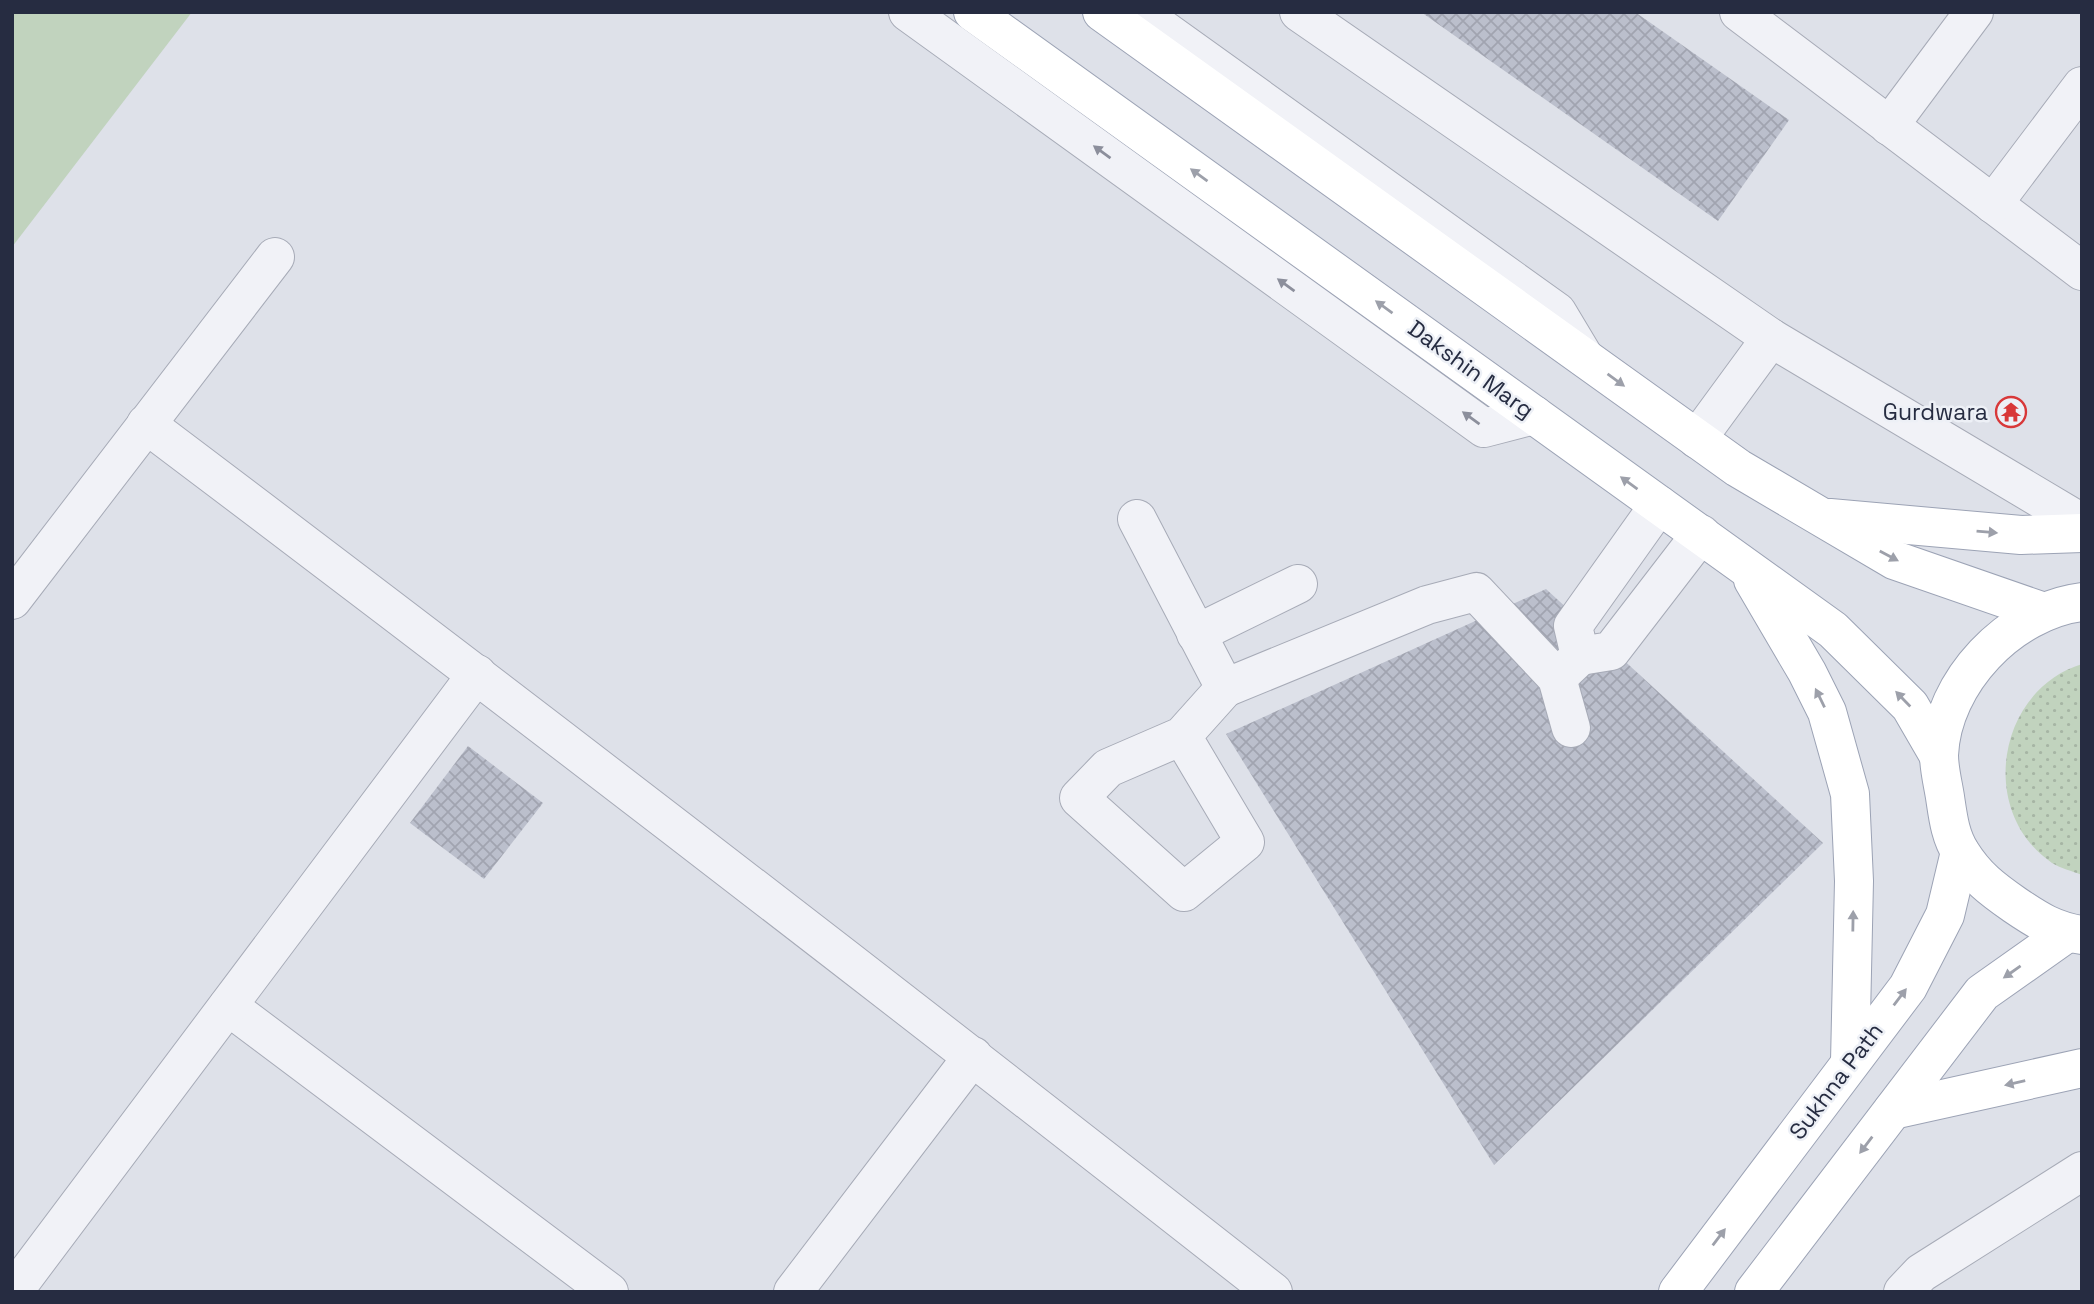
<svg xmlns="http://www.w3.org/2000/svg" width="2094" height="1304" font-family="'Space Grotesk',sans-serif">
  <defs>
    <pattern id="garden-dots" width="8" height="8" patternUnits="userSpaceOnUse" patternTransform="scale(1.75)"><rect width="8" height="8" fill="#c1d3be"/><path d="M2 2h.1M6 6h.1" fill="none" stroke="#a6b5a4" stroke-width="1.8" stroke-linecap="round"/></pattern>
    <pattern id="building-cross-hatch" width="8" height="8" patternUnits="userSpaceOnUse" patternTransform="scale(1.75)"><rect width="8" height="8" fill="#bbbfcc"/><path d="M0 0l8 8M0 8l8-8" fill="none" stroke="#a1a4b0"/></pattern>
  </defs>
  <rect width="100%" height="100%" fill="#dee1e9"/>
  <polygon fill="#c1d3be" points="12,12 192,12 12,247"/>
  <path fill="url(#garden-dots)" d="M 2082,664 L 2082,875 C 2072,871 2060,868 2052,863 C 1977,812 1997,690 2082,664 Z"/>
  <g fill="url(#building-cross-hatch)">
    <polygon points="1421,12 1635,12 1789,120 1718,221"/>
    <polygon points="1546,589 1823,843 1494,1165 1226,734"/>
    <polygon points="468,746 543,803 484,879 410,823"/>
  </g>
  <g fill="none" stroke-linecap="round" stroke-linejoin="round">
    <g stroke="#a7abb7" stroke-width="40">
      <g id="minor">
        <polyline points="908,12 1484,428 1534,415"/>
        <polyline points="1139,12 1557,312 1584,357"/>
        <polyline points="1299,12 1771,338 2080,522 2082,520"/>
        <polyline points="1739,12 2082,271"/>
        <polyline points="1889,126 1974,12"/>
        <polyline points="1993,204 2082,86"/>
        <path d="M 146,424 C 525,710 900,999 1273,1292"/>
        <polyline points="1697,439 1771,338"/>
        <polyline points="1659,505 1573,626 1580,656 1611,651 1701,534"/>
        <polyline points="1137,519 1225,688 1427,605 1476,592 1557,678 1580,656"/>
        <polyline points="12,600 275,257"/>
        <polyline points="1196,634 1298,584"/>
        <polyline points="1557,678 1571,728"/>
        <polyline points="1182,736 1108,768 1079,798 1184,892 1245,842 1182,736 1225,688"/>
        <polyline points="228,1006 609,1292"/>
        <polyline points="13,1292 477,674"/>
        <polyline points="793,1292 973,1056"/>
        <polyline points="1903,1292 1921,1273 2082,1171"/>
      </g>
    </g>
    <g stroke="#9ca3b5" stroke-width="40">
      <g id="major">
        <polyline points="973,12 1833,630 1910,706 1939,756"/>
        <polyline points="1102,12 1738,468 1894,560 2044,612"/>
        <polyline points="1830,518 2021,535 2082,533"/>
        <polyline points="1753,580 1807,672 1827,712 1850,794 1854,881 1850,1062"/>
        <path d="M 2082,602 C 2010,611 1942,682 1939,755 C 1939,769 1943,784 1945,797 C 1948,817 1950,836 1961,853 C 1976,877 1992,889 2015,905 C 2037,920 2054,931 2082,935"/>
        <polyline points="1893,1110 2082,1068"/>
        <polyline points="1678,1292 1908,987 1945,915 1960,852"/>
        <polyline points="1754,1292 1982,993 2067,933"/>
      </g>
    </g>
    <use href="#minor" stroke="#f1f2f7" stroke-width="38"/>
    <use href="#major" stroke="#fff" stroke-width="38"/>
  </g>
  <defs><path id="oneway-solid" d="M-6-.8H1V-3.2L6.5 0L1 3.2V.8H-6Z" transform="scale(1.75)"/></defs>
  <g fill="#8c8f9c">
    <use href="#oneway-solid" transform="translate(1102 152) rotate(-144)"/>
    <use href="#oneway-solid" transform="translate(1286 285) rotate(-144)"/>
    <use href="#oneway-solid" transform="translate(1471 418) rotate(-144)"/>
  </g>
  <g fill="#9da0aa">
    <use href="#oneway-solid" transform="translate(1199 175) rotate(-144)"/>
    <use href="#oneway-solid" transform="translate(1384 307) rotate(-144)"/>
    <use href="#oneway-solid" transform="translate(1616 380) rotate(36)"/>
    <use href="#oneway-solid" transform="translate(1629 483) rotate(-144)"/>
    <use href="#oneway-solid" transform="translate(1987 532) rotate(5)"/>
    <use href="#oneway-solid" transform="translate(1889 556) rotate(28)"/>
    <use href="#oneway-solid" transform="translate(1820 698) rotate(-116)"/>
    <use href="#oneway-solid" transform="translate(1903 699) rotate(-134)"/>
    <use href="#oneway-solid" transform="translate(1853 921) rotate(-89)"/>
    <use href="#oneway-solid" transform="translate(2012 972) rotate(145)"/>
    <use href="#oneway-solid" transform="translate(1900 997) rotate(-53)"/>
    <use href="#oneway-solid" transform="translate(2015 1083) rotate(167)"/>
    <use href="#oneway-solid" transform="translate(1866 1145) rotate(127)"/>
    <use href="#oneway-solid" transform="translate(1719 1237) rotate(-53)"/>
  </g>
  <defs>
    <g id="temple-ring" transform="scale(1.575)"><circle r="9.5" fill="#edf0f6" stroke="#d83839" stroke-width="1.5"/><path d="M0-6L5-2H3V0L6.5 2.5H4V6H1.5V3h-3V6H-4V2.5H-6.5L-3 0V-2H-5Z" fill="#d83839"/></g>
  </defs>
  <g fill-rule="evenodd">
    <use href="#temple-ring" x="2011" y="412"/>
  </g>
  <g text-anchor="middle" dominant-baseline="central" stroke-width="5" stroke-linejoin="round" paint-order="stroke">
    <g font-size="23" fill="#262c41" stroke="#edf0f6">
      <text transform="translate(1471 369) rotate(36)">Dakshin Marg</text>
      <text transform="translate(1836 1081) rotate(-53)">Sukhna Path</text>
    </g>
    <g font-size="23" fill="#262c41" stroke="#edf0f6" text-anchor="end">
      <text x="1988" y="412">Gurdwara</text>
    </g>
  </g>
  <rect width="2094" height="1304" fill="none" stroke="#262c41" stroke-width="28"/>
</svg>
